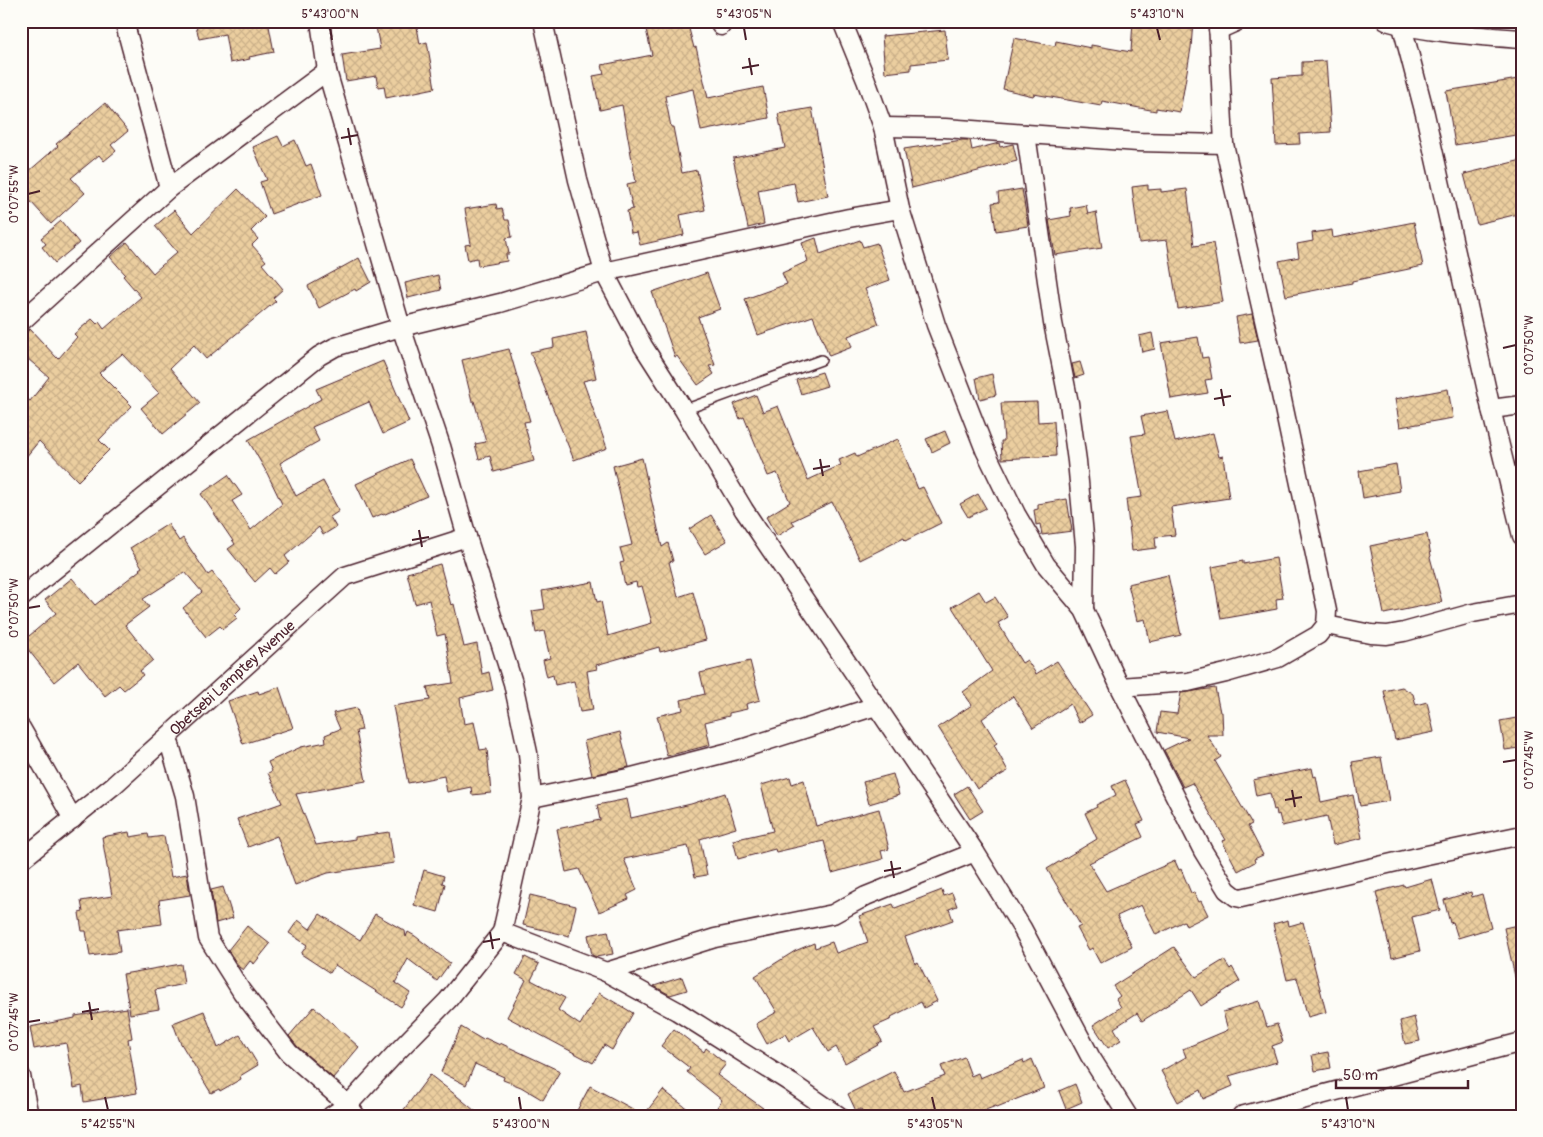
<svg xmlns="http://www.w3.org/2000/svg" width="1543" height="1137" font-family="Pangolin,sans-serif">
  <defs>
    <pattern id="building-cross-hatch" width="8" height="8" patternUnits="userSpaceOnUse" patternTransform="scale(1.25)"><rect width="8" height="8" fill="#ebce9f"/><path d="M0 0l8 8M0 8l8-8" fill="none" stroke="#cbb089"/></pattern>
  </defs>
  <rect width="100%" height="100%" fill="#fdfcf7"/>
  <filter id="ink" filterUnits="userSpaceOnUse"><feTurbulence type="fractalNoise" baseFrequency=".02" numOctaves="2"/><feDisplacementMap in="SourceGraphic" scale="10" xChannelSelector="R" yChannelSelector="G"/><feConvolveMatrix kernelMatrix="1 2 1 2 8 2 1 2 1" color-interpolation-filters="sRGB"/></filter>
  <g filter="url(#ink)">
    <g fill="url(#building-cross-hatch)" stroke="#4a1f2b">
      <polygon points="195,21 268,21 274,52 249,57 250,59 230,63 225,34 199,39"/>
      <polygon points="375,21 416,21 420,44 427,42 435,88 386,98 384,86 378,87 376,76 346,81 342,55 380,49"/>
      <polygon points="644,21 687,21 694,48 696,47 708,98 763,87 769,118 701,131 693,89 665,96 671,127 673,127 682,173 697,170 705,210 680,215 684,235 640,245 637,232 631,233 627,211 633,209 627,184 636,182 622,105 600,110 593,76 604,74 602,65 652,55"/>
      <polygon points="1133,21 1193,21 1191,48 1180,112 1156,108 1156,111 1102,101 1101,106 1034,94 1033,96 1003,89 1014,38 1055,46 1056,41 1091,48 1091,45 1131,52"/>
      <polygon points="945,30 948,60 911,64 911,70 885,73 882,36"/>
      <polygon points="1326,61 1331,132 1299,134 1300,144 1276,145 1272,78 1302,76 1302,62"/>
      <polygon points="1518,79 1522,99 1522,134 1455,145 1446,91"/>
      <polygon points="105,103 128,131 111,145 116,151 104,161 99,155 71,178 85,193 51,224 21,191 21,178 58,146 56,144"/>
      <polygon points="812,108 828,196 798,202 794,183 758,190 764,224 748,228 733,158 785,148 778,114"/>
      <polygon points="278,136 283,146 295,140 306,166 311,164 322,195 271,214 260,182 267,180 253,147"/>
      <polygon points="962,140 970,140 972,150 999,143 1000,147 1013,144 1017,161 912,188 904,149"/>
      <polygon points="1522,160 1522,213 1477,224 1464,174"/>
      <polygon points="1148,185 1148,190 1161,189 1161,192 1187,189 1194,246 1213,243 1223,302 1178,309 1167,240 1139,243 1132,187"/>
      <polygon points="238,189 265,217 251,231 258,239 252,245 266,261 262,264 283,289 273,298 276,301 206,359 194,345 170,368 200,403 163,434 141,408 159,393 122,354 99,373 132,406 99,440 109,450 78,481 39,441 21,463 21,393 30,401 49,377 21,353 21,337 30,329 57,358 58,357 59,358 77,337 74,334 92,319 97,324 99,322 104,329 141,297 123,276 125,274 110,257 127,242 153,273 177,252 155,226 174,210 193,233"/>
      <polygon points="1022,189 1028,226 996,231 992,203 999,202 998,193"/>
      <polygon points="496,204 497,209 502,208 505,220 509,220 512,237 506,238 509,254 506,254 507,261 478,266 477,258 468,260 465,245 471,244 465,209"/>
      <polygon points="1086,205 1088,214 1096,212 1102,248 1055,255 1049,220 1071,216 1070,208"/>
      <polygon points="61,221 79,243 55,263 42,247 46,244 41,238"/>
      <polygon points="1414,222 1423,266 1352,281 1352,283 1286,296 1279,261 1299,257 1297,244 1313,241 1312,233 1332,230 1333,238"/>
      <polygon points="816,238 820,254 860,240 863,247 877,243 890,280 865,289 879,324 848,336 852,347 829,356 813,316 758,335 745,299 787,284 782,273 808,261 802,243"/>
      <polygon points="359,258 371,282 356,291 355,289 319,308 308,286"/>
      <polygon points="707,273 720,309 698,317 715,365 709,366 714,374 698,385 677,356 675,357 652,292"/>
      <polygon points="438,275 441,290 408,298 405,283"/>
      <polygon points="1252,314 1258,340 1240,343 1236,317"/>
      <polygon points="586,332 596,378 583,381 607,448 574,460 530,352 554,347 553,339"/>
      <polygon points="1152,333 1155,349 1142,352 1139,336"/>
      <polygon points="1198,337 1202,358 1208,357 1212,379 1205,380 1208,393 1171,399 1161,343"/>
      <polygon points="509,349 530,421 524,422 534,461 494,472 490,456 479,459 475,444 486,442 474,401 472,401 462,360"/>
      <polygon points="383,361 409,422 383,434 369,402 312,427 319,441 280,463 296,496 323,481 339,511 330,517 336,527 323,535 319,527 285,556 289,562 275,574 270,568 255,582 228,549 235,544 201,494 228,475 242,495 232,501 251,530 282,504 267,473 248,440 321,399 316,389"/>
      <polygon points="1080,362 1084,375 1075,378 1072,364"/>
      <polygon points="822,372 827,386 801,394 796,380"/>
      <polygon points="992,374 996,395 980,399 976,378"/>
      <polygon points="1448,389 1453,418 1400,427 1395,399"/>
      <polygon points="756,395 763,412 778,406 808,480 841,465 839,460 855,453 857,457 898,439 918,489 923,487 941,523 905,541 904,538 860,560 832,502 792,521 795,525 777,536 766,517 790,502 777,473 768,476 744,417 740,419 734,404"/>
      <polygon points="1037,402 1038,422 1054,421 1056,456 1002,459 1001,441 1004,441 1001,403"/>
      <polygon points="1168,411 1175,442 1213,433 1219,457 1223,456 1229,498 1171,507 1175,535 1155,537 1156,548 1132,551 1126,499 1142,497 1131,436 1145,434 1141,416"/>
      <polygon points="945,431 950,443 932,452 926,439"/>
      <polygon points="642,458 662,547 668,543 673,561 669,562 678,597 693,592 706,640 660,652 659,647 596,665 597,669 587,671 593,710 580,712 574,681 555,685 553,675 547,677 543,660 550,658 544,631 536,633 532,611 545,609 542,591 593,582 597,602 601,601 608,636 652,623 642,586 637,587 636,582 625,585 620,563 624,562 620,548 632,545 613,466"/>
      <polygon points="410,459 427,496 383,515 382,514 372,518 356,484"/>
      <polygon points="1396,464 1400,491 1363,498 1359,471"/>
      <polygon points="978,494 986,508 968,517 960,504"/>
      <polygon points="1067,499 1072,531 1042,535 1040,524 1036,525 1034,510 1038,509 1038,504"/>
      <polygon points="711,515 727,541 705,554 689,529"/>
      <polygon points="168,524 179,541 183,538 208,575 212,572 241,608 234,615 237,618 223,629 220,626 206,637 183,608 202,592 185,572 143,599 149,607 125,625 153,660 140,671 143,675 124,690 119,685 105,696 78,662 54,682 22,642 56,613 45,600 72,578 95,605 140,570 139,569 142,567 130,548"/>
      <polygon points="1427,534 1431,556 1430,557 1442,602 1384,614 1370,546"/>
      <polygon points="1276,558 1283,598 1276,599 1277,609 1221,619 1212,567 1243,561 1243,564"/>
      <polygon points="440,564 451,605 454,604 464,647 477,644 482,674 489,672 493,690 460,698 464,724 474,722 480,750 487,749 491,793 472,795 471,787 447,792 444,776 408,783 393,706 430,700 427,687 453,683 445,634 437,636 429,600 415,604 407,573"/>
      <polygon points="1168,575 1181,635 1150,642 1145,619 1137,621 1128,584"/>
      <polygon points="979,591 986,602 995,597 1008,617 998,623 1022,663 1027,660 1036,674 1057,661 1092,715 1079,723 1070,704 1033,728 1013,696 982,719 997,743 994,745 1008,771 977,789 938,727 972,705 963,692 992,671 952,607"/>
      <polygon points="750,661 760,700 746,704 747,709 729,713 729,716 705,722 710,745 667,756 657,716 683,710 681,700 705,694 700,673"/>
      <polygon points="279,687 293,728 243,744 228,701 258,691 259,694"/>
      <polygon points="1402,687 1413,694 1416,705 1427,702 1434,732 1395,740 1384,691"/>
      <polygon points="1215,688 1220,712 1222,712 1223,735 1207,735 1221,757 1215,761 1252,824 1248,826 1263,855 1254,859 1255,862 1238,871 1222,841 1226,840 1192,783 1183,787 1164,750 1189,738 1157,732 1160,712 1177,714 1181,693"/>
      <polygon points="357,708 362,730 356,731 366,781 296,794 316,845 355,839 355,837 389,832 394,863 328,873 295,885 277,836 248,847 237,819 282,803 268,773 272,771 268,762 301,747 326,742 325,735 340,729 333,713"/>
      <polygon points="1522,717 1522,742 1519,742 1520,748 1505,750 1500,721"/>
      <polygon points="620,732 629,767 592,775 584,741"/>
      <polygon points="1381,757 1389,801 1360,806 1352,762"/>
      <polygon points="1312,768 1314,777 1316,776 1321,802 1353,795 1362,838 1333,845 1327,816 1282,826 1279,814 1277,815 1276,809 1274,810 1270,793 1256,796 1253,780"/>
      <polygon points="893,774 899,795 869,804 863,782"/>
      <polygon points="790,777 792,784 804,780 816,826 879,809 889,849 881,851 883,859 832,873 824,841 776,852 775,849 738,859 733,840 773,831 761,785"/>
      <polygon points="1125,780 1144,821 1137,824 1143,837 1089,863 1106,891 1175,861 1179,870 1181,869 1191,893 1194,892 1199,902 1201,901 1208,915 1186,926 1184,921 1156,935 1141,905 1117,916 1132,947 1100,963 1092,948 1089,950 1077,928 1081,926 1047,869 1097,839 1085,813 1097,807 1096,805 1116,795 1112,786"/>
      <polygon points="967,786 983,811 970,819 954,794"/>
      <polygon points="725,793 736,828 700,839 707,875 695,877 688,846 624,859 637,890 627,895 629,899 599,912 579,869 566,872 557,829 600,820 597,805 627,799 631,818 691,804"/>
      <polygon points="129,832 130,837 148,834 149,838 164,836 171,877 187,874 190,895 159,900 162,924 117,930 120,952 90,956 86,931 82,931 79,913 83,912 81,901 112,896 102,837"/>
      <polygon points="424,870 444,876 442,883 445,884 438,912 414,905"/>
      <polygon points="1432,879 1440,910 1412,917 1420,951 1392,958 1376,892 1404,885 1405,887"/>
      <polygon points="223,887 233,918 216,923 211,890"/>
      <polygon points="942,890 944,896 952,893 957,906 949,909 953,920 905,937 915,964 918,962 937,1001 924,1008 921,1002 891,1017 892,1019 874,1027 882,1041 877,1044 878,1045 845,1063 836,1047 828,1052 813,1027 789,1041 785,1034 767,1044 756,1024 777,1012 755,976 795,951 814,943 815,948 832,942 836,953 868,942 859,916 893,904 895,908"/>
      <polygon points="1471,892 1472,897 1482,894 1491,928 1458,938 1453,922 1450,923 1444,900"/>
      <polygon points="530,895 576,906 569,936 523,925"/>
      <polygon points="320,914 360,940 375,914 405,931 406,937 408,932 415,936 450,963 437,981 408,959 395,983 410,993 401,1007 335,965 330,973 301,954 307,945 289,933 298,920 310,929"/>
      <polygon points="1288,920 1289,926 1303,922 1326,1012 1308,1017 1297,978 1287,980 1273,924"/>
      <polygon points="1522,924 1522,980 1516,981 1504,928"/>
      <polygon points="247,926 270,944 254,964 250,961 243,970 239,967 228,950"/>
      <polygon points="608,931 613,954 596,957 592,955 588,935"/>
      <polygon points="1174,947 1196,977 1224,960 1230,969 1232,967 1240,981 1201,1006 1191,990 1142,1021 1137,1013 1114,1028 1121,1040 1108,1048 1093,1025 1121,1007 1116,999 1120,996 1113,986"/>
      <polygon points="525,957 539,964 531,980 565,998 558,1010 580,1025 599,993 633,1013 612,1050 604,1045 593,1063 507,1017 526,980 516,974"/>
      <polygon points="181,964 184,984 155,990 159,1009 130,1014 123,974"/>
      <polygon points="682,977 687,990 670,995 654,986"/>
      <polygon points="1259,1001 1267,1027 1277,1024 1283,1042 1272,1046 1277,1062 1229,1076 1233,1086 1203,1099 1200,1090 1178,1102 1161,1071 1186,1057 1183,1049 1228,1030 1223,1012"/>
      <polygon points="314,1007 359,1047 333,1078 297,1046 289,1036"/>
      <polygon points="127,1008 132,1038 128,1039 137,1093 84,1102 82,1086 74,1088 66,1043 34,1049 30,1027 75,1018 75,1016"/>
      <polygon points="204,1011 218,1048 240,1035 258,1065 240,1076 241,1079 220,1091 219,1089 211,1093 180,1042 173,1023"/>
      <polygon points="1414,1017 1420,1041 1405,1044 1400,1021"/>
      <polygon points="461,1027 483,1040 485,1038 500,1045 500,1043 560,1071 543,1100 521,1087 503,1080 504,1077 475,1064 466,1085 441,1072"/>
      <polygon points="674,1029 704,1052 706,1048 726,1064 717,1075 774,1116 711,1116 722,1100 687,1072 690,1068 661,1046"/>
      <polygon points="1328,1052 1331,1068 1315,1071 1312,1055"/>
      <polygon points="964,1057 971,1076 978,1073 980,1078 1023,1060 1024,1063 1032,1059 1044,1088 997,1107 996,1106 970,1116 864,1116 861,1109 856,1111 848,1094 894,1071 904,1092 945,1076 941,1066"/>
      <polygon points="430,1075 457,1096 481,1116 399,1116"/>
      <polygon points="1075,1084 1082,1102 1066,1109 1059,1091"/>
      <polygon points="590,1086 644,1115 663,1090 697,1116 574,1116"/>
    </g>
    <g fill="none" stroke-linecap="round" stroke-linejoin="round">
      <g stroke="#4a1f2b" stroke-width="12">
        <polyline id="lane" points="684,410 821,360"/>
      </g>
      <g stroke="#4a1f2b" stroke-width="21">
        <g id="street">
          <polyline points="124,21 169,188"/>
          <polyline points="320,21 327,71 401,327 441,446 467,537 513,683 528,753 532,798 502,932 448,1000 395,1054 348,1105 331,1116"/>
          <polyline points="543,21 578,180 604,272 643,346 684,410 744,510 975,852 1022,928 1090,1056 1128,1116"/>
          <polyline points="720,21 721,26"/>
          <polyline points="842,21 866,80 883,127 900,209 936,325 985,450 1016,514 1046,565 1084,610 1120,687 1203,851 1227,890 1236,897 1241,898 1422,856 1522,835"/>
          <path d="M 1386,21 C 1427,33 1479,36 1522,39"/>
          <polyline points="1402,26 1425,114 1491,409 1522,536"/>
          <polyline points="1218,30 1238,21"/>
          <polyline points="883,127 945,128 1138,142 1224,144"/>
          <polyline points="1026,134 1053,323 1069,403 1077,461 1085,546 1084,610"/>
          <polyline points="21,322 169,188 327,71"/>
          <polyline points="1491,409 1522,405"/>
          <polyline points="21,598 38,583 319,356 335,347 401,327 500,303 604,272 849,218 900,209"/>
          <polyline points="1326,625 1371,634 1387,635 1404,632 1473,613 1522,604"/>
          <polyline points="1120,687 1188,682 1226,673 1278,658 1318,635 1326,625 1327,611 1280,390 1224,144 1218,21"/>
          <polyline points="21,728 73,819"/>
          <polyline points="168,738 185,796 208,938 242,992 289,1053 348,1105 356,1116"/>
          <polyline points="532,798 628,778 741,749 876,706"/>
          <path id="s1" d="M 21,860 L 114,785 L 345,576 L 467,537"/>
          <polyline points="502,932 606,972 677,1011 791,1083 839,1116"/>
          <polyline points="606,972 715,938 833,914 866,896 975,852"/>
          <polyline points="21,1076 29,1116"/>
          <polyline points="1241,1116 1522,1042"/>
        </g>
      </g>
      <use href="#lane" stroke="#fdfcf7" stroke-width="9"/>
      <use href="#street" stroke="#fdfcf7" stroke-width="18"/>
    </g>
  </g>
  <path fill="none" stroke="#4a1f2b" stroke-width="2" d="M 330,28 L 332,40M 744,28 L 746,40M 1157,28 L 1160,40M 749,58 L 752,75M 742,68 L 759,65M 348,128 L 351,145M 341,138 L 358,135M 28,194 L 40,191M 1503,348 L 1516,345M 1221,389 L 1224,406M 1214,399 L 1231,396M 820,459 L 823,476M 813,469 L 830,466M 419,530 L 422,547M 412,540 L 429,537M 28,608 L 40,606M 1503,762 L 1516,760M 1292,790 L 1295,807M 1285,800 L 1302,797M 891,861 L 894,878M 884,871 L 901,868M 490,932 L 493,949M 483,942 L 500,939M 89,1002 L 92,1020M 82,1012 L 99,1009M 28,1022 L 40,1020M 105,1097 L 108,1110M 519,1097 L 521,1110M 932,1097 L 935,1110M 1346,1097 L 1348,1110"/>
  <g text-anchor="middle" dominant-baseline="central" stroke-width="4" stroke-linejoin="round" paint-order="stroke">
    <g font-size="15" fill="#4a1f2b" stroke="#fdfcf7">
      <text stroke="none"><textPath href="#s1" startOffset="279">Obetsebi Lamptey Avenue</textPath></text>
    </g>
  </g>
  <rect width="1543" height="1137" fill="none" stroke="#fdfcf7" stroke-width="55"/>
  <path d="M1336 1080v8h132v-8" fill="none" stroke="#4a1f2b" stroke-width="2.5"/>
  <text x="1343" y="1080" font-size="15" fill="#4a1f2b" stroke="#fdfcf7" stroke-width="4" paint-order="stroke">50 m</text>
  <rect x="28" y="28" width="1488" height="1082" fill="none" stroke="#4a1f2b" stroke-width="2"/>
  <g font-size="12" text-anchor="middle" fill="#4a1f2b">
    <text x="330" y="18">5°43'00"N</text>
    <text x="744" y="18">5°43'05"N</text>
    <text x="1157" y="18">5°43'10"N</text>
    <text transform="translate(14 194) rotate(-90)" y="4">0°07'55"W</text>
    <text transform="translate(1529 345) rotate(-90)" y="4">0°07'50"W</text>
    <text transform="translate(14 608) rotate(-90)" y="4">0°07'50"W</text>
    <text transform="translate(1529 760) rotate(-90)" y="4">0°07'45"W</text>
    <text transform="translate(14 1022) rotate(-90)" y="4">0°07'45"W</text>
    <text x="108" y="1128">5°42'55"N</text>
    <text x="521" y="1128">5°43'00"N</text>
    <text x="935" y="1128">5°43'05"N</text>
    <text x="1348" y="1128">5°43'10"N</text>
  </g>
</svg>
